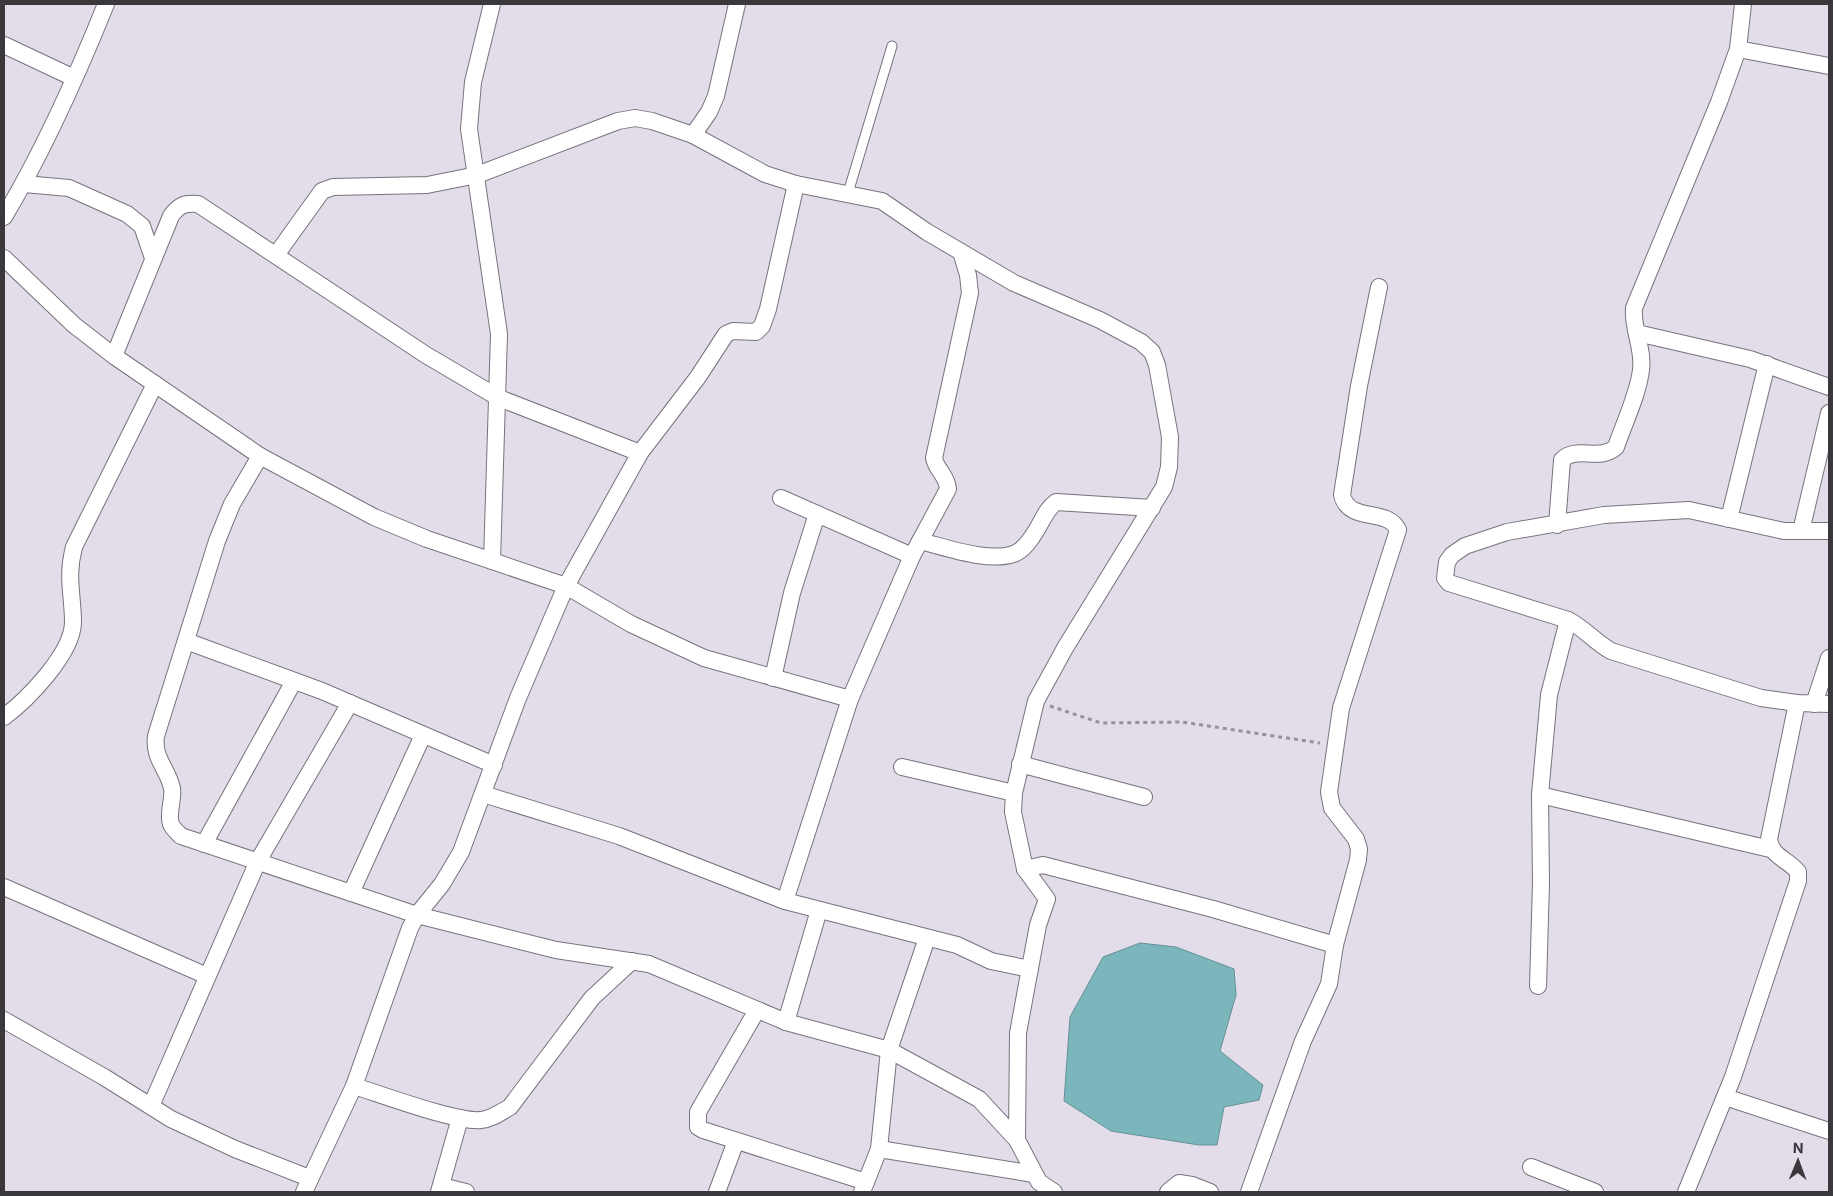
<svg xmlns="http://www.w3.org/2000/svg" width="1833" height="1196" font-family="Inter,sans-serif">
  <rect width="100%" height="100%" fill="#e2dde9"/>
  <polygon fill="#7ab6bc" stroke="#679096" points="1140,943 1176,947 1234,969 1236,995 1220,1051 1263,1085 1259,1100 1224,1107 1217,1145 1199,1145 1111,1131 1064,1101 1070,1017 1103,957"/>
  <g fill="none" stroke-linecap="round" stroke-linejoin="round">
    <g stroke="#77727d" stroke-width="11">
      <polyline id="service" points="848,193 892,46"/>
    </g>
    <g stroke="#77727d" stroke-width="18">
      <g id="minor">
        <polyline points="4,45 74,78"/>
        <polyline points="1738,49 1829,66"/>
        <polyline points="693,135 709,112 716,96 737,4"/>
        <polyline points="24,184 69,188 127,214 142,226 153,258"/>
        <path d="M 4,217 C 44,150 77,76 106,4"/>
        <polyline points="276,255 322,191 333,187 427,185 477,175 618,121 635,118 652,121 693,135 765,174 796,184 882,201 927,232 1014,283 1100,320 1141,342 1152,352 1157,365 1170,437 1169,467 1164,487 1065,648 1036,701 1014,793 1013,812 1025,869 1047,899 1038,925 1018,1033 1017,1140"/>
        <polyline points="4,258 74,325 114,356 260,456 374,517 427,539 566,586 631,624 704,658 850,699"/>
        <polyline points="1637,333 1750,359 1829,387"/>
        <path d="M 114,356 L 171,216 C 179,205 184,203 198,204 L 426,355 L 499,398 L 640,453"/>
        <path d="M 260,456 L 232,504 L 217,541 L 156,736 C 153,759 167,767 172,788 C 174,800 167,813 171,824 C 173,829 177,832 181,836 L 417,915 L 556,950 L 649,964 L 786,1022 L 889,1050 L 979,1099 L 1017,1140 L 1039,1182 L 1054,1192"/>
        <polyline points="781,498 912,556"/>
        <polyline points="1729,519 1767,364"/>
        <path d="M 1557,525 L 1562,460 C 1576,445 1600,462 1616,447 C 1624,423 1638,395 1641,370 C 1644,349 1632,329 1634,308 L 1719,102 L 1738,49 L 1743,4"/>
        <polyline points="1801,531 1829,413"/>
        <path d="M 1829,531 L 1784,531 L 1689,510 L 1604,515 L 1507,532 L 1465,546 L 1452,555 L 1447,562 L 1445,578 L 1449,583 L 1568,620 C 1584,628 1595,642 1611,651 L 1761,698 L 1797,703 L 1829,704"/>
        <path d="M 920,541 C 945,547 991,564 1016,553 C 1022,550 1028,543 1032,537 C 1041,525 1045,510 1056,502 L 1152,508"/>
        <polyline points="492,561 499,334 469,129 473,82 492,4"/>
        <polyline points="186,641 322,691 494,765"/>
        <polyline points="773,678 792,593 817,514"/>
        <polyline points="1814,704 1829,658"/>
        <path d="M 4,717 C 27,700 72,654 73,623 C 73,594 66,578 74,547 L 155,384"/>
        <polyline points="1020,764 1144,797"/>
        <polyline points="902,767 1014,793"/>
        <polyline points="483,794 619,836 785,901 957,945 991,961 1030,969"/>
        <polyline points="1540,795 1770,849"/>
        <polyline points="204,844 294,681"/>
        <polyline points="1025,869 1043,865 1213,909 1335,945"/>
        <polyline points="4,887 207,976"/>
        <polyline points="351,893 423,735"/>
        <path d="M 785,901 L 850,699 L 912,556 L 948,489 C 947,475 936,470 934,458 L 970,293 L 968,275 L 961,252"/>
        <polyline points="1538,986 1541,883 1540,795 1549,695 1568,620"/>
        <polyline points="757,1010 698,1112 698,1127 703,1130 866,1182"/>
        <polyline points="4,1020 104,1077 171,1119 235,1149 309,1178"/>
        <polyline points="786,1022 819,910"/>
        <path d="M 354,1086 C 380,1094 458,1123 481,1120 C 492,1119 501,1112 510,1107 L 592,998 L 632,961"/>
        <polyline points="1725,1097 1829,1131"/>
        <polyline points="151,1106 258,861 350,703"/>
        <polyline points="879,1149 1034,1174"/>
        <polyline points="1531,1167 1595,1192"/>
        <polyline points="441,1186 466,1192"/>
        <polyline points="304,1192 354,1086 410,928 417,915 442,884 461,852 518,698 566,586 640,453 698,377 726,334 733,331 756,332 762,326 768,309 796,184"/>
        <polyline points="439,1192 460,1118"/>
        <polyline points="717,1192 736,1141"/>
        <polyline points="862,1192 879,1149 889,1050 927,938"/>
        <polyline points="1168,1192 1179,1183 1192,1185 1210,1192"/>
        <path d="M 1249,1192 L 1303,1041 L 1329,984 L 1335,945 L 1358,860 L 1359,849 L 1356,839 L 1332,808 L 1329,792 L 1341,708 L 1398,530 C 1388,507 1349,524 1342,495 L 1359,386 L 1379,287"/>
        <path d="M 1686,1192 L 1733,1077 L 1798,881 L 1798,872 C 1787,858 1772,858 1769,839 L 1797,703"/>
      </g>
    </g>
    <polyline stroke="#96929b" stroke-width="3" stroke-dasharray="4 4" stroke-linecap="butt" points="1050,706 1101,723 1182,722 1320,743"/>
    <use href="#service" stroke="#fff" stroke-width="9"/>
    <use href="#minor" stroke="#fff" stroke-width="16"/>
  </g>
  <rect width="1833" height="1196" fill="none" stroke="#3b383d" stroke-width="10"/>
  <g transform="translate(1798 1161) rotate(1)" stroke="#e2dde9" stroke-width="4" paint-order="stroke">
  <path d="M0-4L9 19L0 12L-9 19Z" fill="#3b383d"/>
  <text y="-8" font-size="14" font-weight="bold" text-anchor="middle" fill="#3b383d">N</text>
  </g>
</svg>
